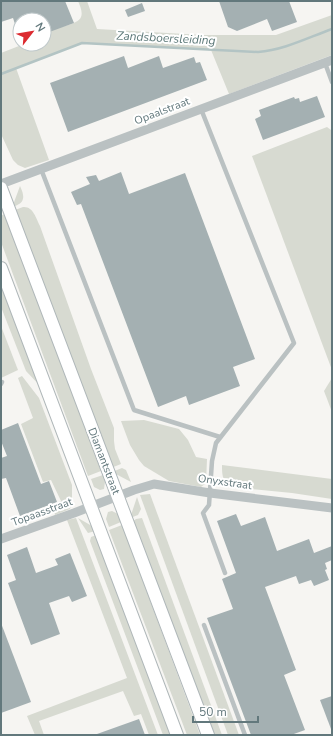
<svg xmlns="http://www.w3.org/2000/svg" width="333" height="736" font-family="'Nunito Sans',sans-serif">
  <rect width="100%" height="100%" fill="#f6f5f2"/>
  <g fill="#d7dad1">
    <path d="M 78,1 L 87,1 L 97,29 L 203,35 L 276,35 L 332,15 L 332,55 L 229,94 L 211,50 L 82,43 L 16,68 L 49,160 L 25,168 L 18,165 L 13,160 L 1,134 L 1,53 L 24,44 L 44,44 L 44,36 C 45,35 48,32 49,31 C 56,27 78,25 81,17 C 83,12 80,6 78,1 Z"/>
    <polygon points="327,127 331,130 332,133 332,370 252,156"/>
    <path d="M 20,186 C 24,195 26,202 15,206 L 13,205 Z"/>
    <path d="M 23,207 C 33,206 36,218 40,226 L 91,369 L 114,428 L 114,441 L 115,449 L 121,464 L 111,468 L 15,210 Z"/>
    <polygon points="6,213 101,471 88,476 1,242 1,216"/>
    <polygon points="1,271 44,390 26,371 1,307"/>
    <polygon points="1,326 18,370 1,378"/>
    <polygon points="22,376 39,398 72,485 72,499 70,509 55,515 52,505 61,501 51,480 43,482 21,424 33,418 18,378"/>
    <polygon points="332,378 332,412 324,391"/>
    <polygon points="144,420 179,429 188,440 196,457 207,459 206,483 201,487 169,481 144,466 139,460 130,445 121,421"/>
    <path d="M 222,465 L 332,479 L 332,499 L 292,493 L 230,487 C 222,481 222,474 222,465 Z"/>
    <polygon points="122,468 126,470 131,482 112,472"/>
    <polygon points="103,475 105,482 104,489 100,490 94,487 91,479"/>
    <polygon points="150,494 239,735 228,735 140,495"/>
    <polygon points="137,497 141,509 138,515 130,518"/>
    <polygon points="112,511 118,514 121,522 109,527 106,519 108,512"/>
    <polygon points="76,518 158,735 149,735 141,714 134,716 123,691 39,721 44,735 35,735 27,716 127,678 67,520"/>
    <polygon points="78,518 99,530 88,533"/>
    <polygon points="142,518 222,735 211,735 132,522 136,519"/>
    <polygon points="122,525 200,735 187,735 109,530"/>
    <polygon points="99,534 111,567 107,568 119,598 123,597 175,735 163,735 90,541 91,537"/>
  </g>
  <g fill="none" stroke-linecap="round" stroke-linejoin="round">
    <path stroke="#b3c4c4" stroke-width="2.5" d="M 1,74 L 82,43 L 258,52 C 284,50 307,38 332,29"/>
  </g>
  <g fill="#a4b0b2">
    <polygon points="1,1 65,1 74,23 44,34 44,20 20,20 19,36 13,18 1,22"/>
    <polygon points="219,1 289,1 297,22 272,31 267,19 237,31 228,27"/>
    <polygon points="142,3 145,11 128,17 125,10"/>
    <polygon points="124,56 128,68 159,56 163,68 194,57 196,63 200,62 207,80 68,132 50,83"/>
    <polygon points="317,96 325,117 263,140 255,119 261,116 259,110 294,97 295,99 299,98 300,102"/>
    <polygon points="121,172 129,194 185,173 255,359 233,367 240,386 189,405 186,396 158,407 81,204 77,205 71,192 90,184 86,177 96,175 99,181"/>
    <polygon points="18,423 41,484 49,481 57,502 20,516 6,478 1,479 1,458 7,456 1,441 1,430"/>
    <polygon points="236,514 241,526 265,517 277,551 309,539 314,553 332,546 332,560 325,563 327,569 325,570 329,580 314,586 311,580 299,584 296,576 265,587 296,670 284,675 305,730 291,735 251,735 207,618 233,609 222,579 236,573 217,521"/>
    <polygon points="27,547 36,573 58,565 55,559 70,553 87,596 72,602 69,596 49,603 60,634 31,645 8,583 16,580 7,555"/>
    <polygon points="1,623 31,702 1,713"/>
    <polygon points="332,696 332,728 331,729 320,700"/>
    <polygon points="139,719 145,735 97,735 97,734"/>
  </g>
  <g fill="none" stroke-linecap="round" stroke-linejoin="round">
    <g stroke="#afb7b9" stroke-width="14">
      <g id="secondary">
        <polyline points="1,188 208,735"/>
        <polyline points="1,268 177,735"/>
      </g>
    </g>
    <g stroke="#bac1c2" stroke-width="4.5">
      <polyline points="325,63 332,82"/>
      <polyline points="201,109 294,343 216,443 212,461 209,505 203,513 225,573"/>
      <polyline points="41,169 134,410 220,437"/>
      <polyline points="1,384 2,382"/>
      <polyline points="204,625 245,735"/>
    </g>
    <g stroke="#bac1c2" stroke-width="9">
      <polyline points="1,184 332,60"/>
      <polyline points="1,539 74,513 134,490 154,484 210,493 332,508"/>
    </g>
    <use href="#secondary" stroke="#fff" stroke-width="12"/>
  </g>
  <g text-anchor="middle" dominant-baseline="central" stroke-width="4" stroke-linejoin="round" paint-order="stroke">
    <g font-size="11" fill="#62787c" stroke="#fff">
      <text transform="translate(162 111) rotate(-21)">Opaalstraat</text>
      <text transform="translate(104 461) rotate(69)">Diamantstraat</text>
      <text transform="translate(225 482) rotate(8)">Onyxstraat</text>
      <text transform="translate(42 512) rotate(-20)">Topaasstraat</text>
    </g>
    <g font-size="12" font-style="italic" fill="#5c7878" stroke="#fff">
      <text transform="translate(166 38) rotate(3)">Zandsboersleiding</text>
    </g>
  </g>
  <rect width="333" height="736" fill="none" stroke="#62787c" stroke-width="4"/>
  <g transform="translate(32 32) rotate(59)"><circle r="19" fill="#ffffff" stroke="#c0c9cb"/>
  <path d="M0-3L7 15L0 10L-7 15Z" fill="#dc2b30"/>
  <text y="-6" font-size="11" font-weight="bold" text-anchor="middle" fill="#62787c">N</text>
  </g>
  <path d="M193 716v6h65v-6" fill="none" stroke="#62787c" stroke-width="2"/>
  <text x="199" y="716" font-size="12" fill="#62787c" stroke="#ffffff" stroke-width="3" paint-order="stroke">50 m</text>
</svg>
